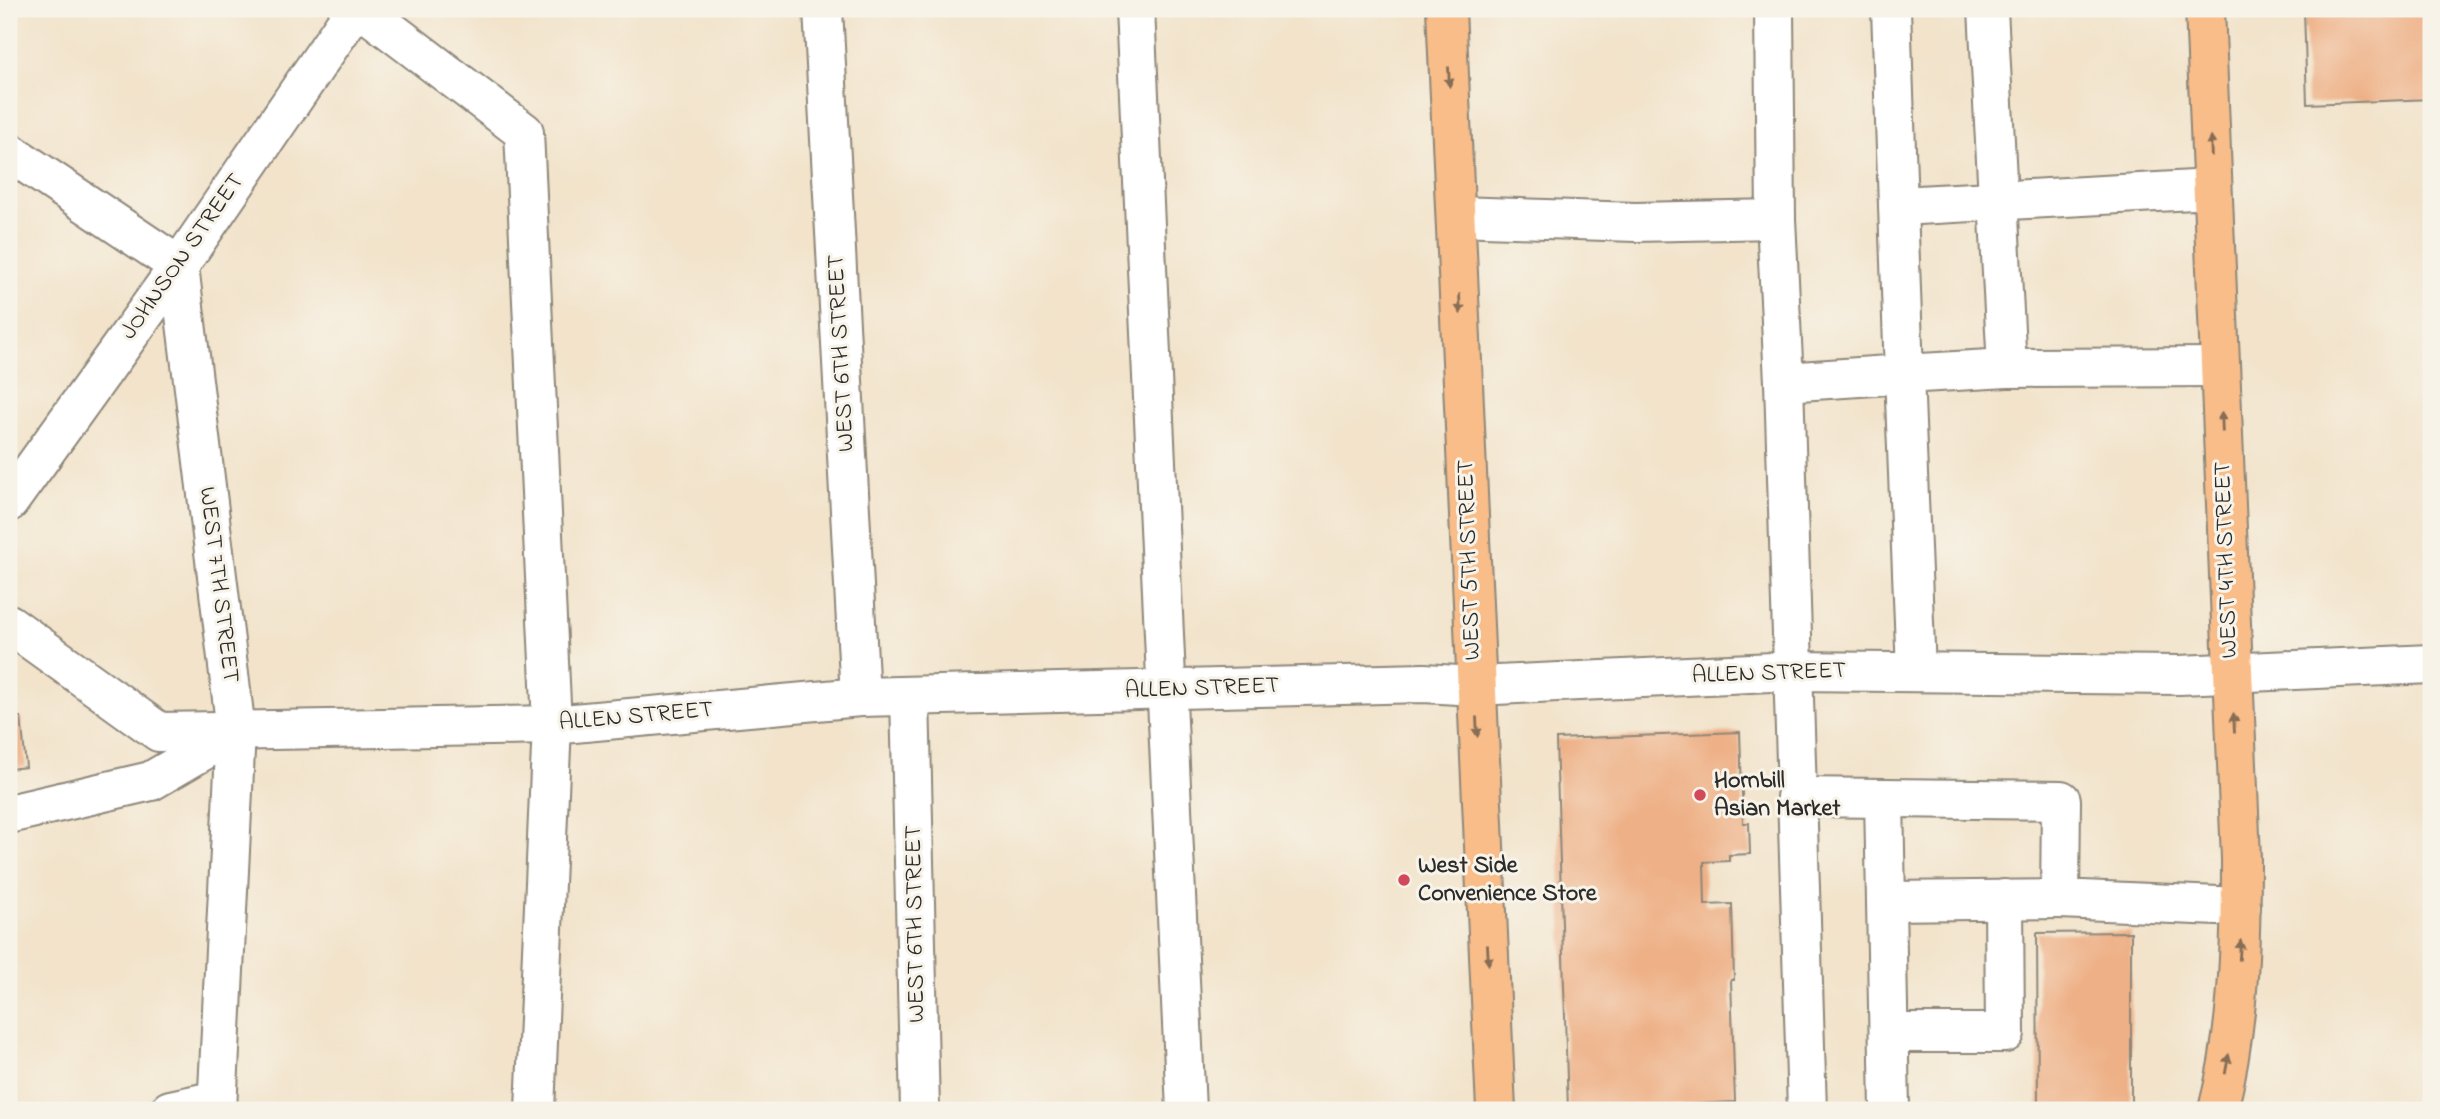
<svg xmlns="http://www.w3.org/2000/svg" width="2440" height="1119" font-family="'Indie Flower',sans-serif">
  <rect width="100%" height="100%" fill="#f7f3e8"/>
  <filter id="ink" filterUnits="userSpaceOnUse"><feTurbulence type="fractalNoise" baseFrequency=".0143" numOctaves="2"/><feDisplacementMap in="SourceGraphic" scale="14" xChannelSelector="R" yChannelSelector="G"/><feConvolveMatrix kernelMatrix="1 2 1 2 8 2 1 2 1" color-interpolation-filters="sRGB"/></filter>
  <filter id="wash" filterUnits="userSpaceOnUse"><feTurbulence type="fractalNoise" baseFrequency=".00686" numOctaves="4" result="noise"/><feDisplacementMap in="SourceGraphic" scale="28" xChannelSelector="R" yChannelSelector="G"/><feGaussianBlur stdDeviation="1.57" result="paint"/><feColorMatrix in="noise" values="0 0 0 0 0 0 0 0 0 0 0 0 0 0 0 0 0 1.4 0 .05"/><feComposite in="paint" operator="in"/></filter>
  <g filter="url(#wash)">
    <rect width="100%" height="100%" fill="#f2e3ca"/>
    <g id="blocks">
      <g fill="#eeb187">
        <polygon points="2304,9 2431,9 2431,99 2307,104"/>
        <polygon points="9,717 21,717 26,767 9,769"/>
        <polygon points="1740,732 1743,823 1749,823 1750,854 1729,855 1729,861 1704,862 1705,905 1732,904 1734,980 1731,980 1735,1102 1657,1106 1657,1110 1568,1110 1556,739"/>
        <polygon points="2131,932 2131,1110 2038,1110 2037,933"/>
        <rect x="1754" y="1106" width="37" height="4"/>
      </g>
    </g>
  </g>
  <g filter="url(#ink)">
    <use href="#blocks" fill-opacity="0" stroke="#8e877a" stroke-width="2"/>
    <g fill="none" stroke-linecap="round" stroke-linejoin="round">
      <g stroke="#8e877a" stroke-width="42">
        <g id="minor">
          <polyline points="362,9 524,132 552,725 535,1110"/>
          <polyline points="823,9 860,697"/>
          <polyline points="1135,9 1186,1110"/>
          <polyline points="1774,9 1776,219 1784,382 1807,1110"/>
          <polyline points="1988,9 2007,368"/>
          <polyline points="9,152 179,266 236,731 217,1110"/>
          <polyline points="1899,206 2212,189"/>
          <polyline points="1456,216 1635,222 1776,219"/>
          <polyline points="1784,382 1904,374 1891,9"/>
          <polyline points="9,502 179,266 355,9"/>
          <polyline points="9,624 159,732 552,725 860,697 1424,683 1475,686 1792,671 2179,675 2431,664"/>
          <polyline points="1916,672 1904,374 2007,368 2219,367"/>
          <polyline points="910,696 920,1110"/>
          <polyline points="1796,797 2061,800 2060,899 2241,907"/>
          <polyline points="1884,798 1890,1110"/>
          <polyline points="9,814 151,781 235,732"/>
          <polyline points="1886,901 2060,899"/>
          <polyline points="1889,1033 2005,1033 2004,899"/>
          <polyline points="170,1110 217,1100"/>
        </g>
      </g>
      <g stroke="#8e877a" stroke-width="42">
        <g id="major">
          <polyline points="1446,9 1496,1110"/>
          <path d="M 2205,9 L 2241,859 C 2241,943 2239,1028 2218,1110"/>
        </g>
      </g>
      <use href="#minor" stroke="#fff" stroke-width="38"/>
      <use href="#major" stroke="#f8bd89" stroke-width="38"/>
    </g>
    <defs><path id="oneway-solid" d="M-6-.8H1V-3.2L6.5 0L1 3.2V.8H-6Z" transform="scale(1.75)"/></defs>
    <g fill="#876d55">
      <use href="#oneway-solid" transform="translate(1449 77) rotate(87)"/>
      <use href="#oneway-solid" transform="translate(2211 146) rotate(-92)"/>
      <use href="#oneway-solid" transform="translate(1460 304) rotate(87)"/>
      <use href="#oneway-solid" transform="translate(2222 422) rotate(-92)"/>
      <use href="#oneway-solid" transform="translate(2234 723) rotate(-93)"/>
      <use href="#oneway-solid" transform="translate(1477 727) rotate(87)"/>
      <use href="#oneway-solid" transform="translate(2240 950) rotate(-86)"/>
      <use href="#oneway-solid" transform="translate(1488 955) rotate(87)"/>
      <use href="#oneway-solid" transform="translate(2227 1064) rotate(-80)"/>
    </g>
  </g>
  <g fill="#d1495b" stroke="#f7f3e8" stroke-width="2.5">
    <circle cx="1700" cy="795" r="7"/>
    <circle cx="1404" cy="880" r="7"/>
  </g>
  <g text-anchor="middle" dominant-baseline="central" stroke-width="6" stroke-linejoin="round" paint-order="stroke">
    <g font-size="24" fill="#2b2b2b" stroke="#f7f3e8">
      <text transform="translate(183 257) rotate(-55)">JOHNSON STREET</text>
      <text transform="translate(842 353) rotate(-93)">WEST 6TH STREET</text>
      <text transform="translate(1470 560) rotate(-92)">WEST 5TH STREET</text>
      <text transform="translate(2227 560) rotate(-92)">WEST 4TH STREET</text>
      <text transform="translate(218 585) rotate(83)">WEST 7TH STREET</text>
      <text transform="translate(1769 674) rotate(-2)">ALLEN STREET</text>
      <text transform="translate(1202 689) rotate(-2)">ALLEN STREET</text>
      <text transform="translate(636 717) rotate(-5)">ALLEN STREET</text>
      <text transform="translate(916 924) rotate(-91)">WEST 6TH STREET</text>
    </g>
    <g font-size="24" font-weight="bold" fill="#2b2b2b" stroke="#f7f3e8" text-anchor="start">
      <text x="1714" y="781">Hornbill<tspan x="1714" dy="28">Asian Market</tspan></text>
      <text x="1418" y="866">West Side<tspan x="1418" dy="28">Convenience Store</tspan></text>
    </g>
  </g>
  <rect width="2440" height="1119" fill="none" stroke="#f7f3e8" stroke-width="35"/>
</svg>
